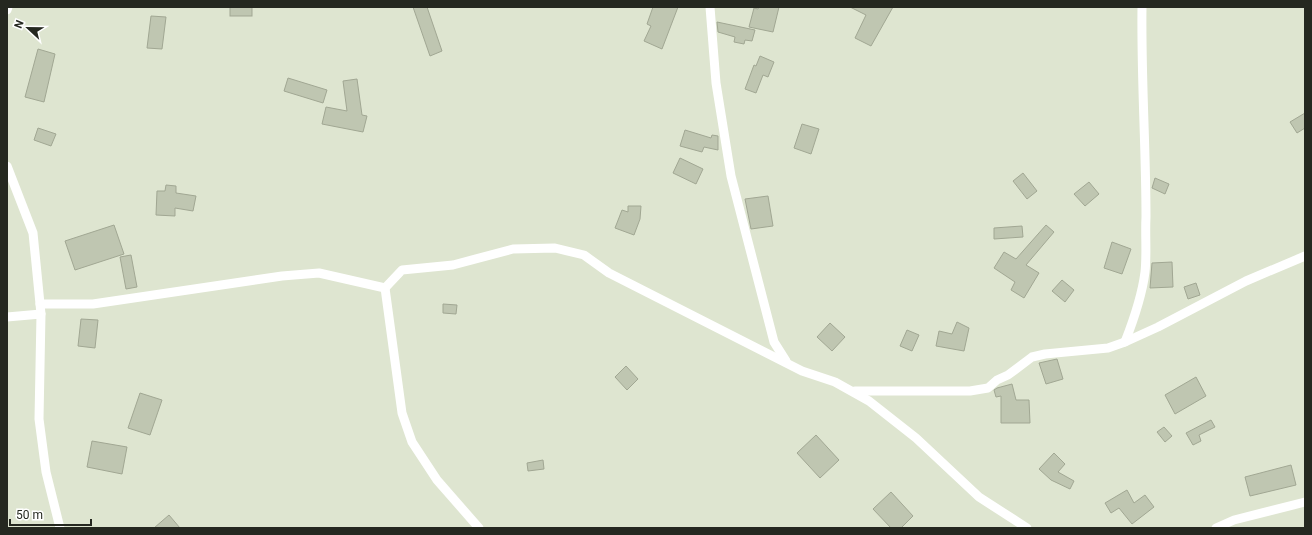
<svg xmlns="http://www.w3.org/2000/svg" width="1312" height="535" font-family="Roboto,sans-serif">
  <rect width="100%" height="100%" fill="#dee5d0"/>
  <g fill="#bfc6b1" stroke="#a1a793">
    <rect x="230" y="7" width="22" height="9"/>
    <polygon points="413,7 427,7 442,51 430,56"/>
    <polygon points="653,7 678,7 662,49 644,41 651,26 647,24"/>
    <polygon points="759,7 779,7 773,32 749,27 754,8 758,9"/>
    <polygon points="850,7 893,7 871,46 855,38 866,15"/>
    <polygon points="151,16 166,17 162,49 147,48"/>
    <polygon points="717,22 755,30 752,41 745,40 744,44 734,42 735,37 718,32"/>
    <polygon points="38,49 55,54 44,102 25,97"/>
    <polygon points="760,56 774,62 768,77 763,75 756,93 745,89 754,65 756,66"/>
    <polygon points="288,78 327,90 323,103 284,91"/>
    <polygon points="357,79 362,115 367,116 363,132 322,124 326,107 347,111 343,81"/>
    <polygon points="1305,113 1305,128 1297,133 1290,122"/>
    <polygon points="802,124 819,129 811,154 794,148"/>
    <polygon points="38,128 56,134 51,146 34,140"/>
    <polygon points="685,130 711,138 712,135 718,136 718,150 704,147 702,152 680,146"/>
    <polygon points="680,158 703,169 696,184 673,173"/>
    <polygon points="1023,173 1037,191 1027,199 1013,181"/>
    <polygon points="1155,178 1169,184 1165,194 1152,188"/>
    <polygon points="1089,182 1099,194 1085,206 1074,194"/>
    <polygon points="166,185 176,186 176,193 196,196 193,211 175,208 175,216 156,215 157,191 165,191"/>
    <polygon points="768,196 773,226 751,229 745,199"/>
    <polygon points="628,206 641,206 640,219 634,235 615,228 622,210 628,212"/>
    <polygon points="114,225 124,254 75,270 65,241"/>
    <polygon points="1046,225 1054,232 1026,265 1039,273 1024,298 1011,290 1015,282 994,268 1004,252 1016,259"/>
    <polygon points="1022,226 1023,237 994,239 994,228"/>
    <polygon points="1112,242 1131,249 1122,274 1104,268"/>
    <polygon points="131,255 137,287 126,289 120,257"/>
    <polygon points="1172,262 1173,287 1150,288 1152,263"/>
    <polygon points="1062,280 1074,290 1065,302 1052,291"/>
    <polygon points="1196,283 1200,295 1188,299 1184,287"/>
    <polygon points="443,304 457,305 456,314 443,313"/>
    <polygon points="81,319 98,320 95,348 78,346"/>
    <polygon points="957,322 969,328 964,351 936,346 939,331 952,334"/>
    <polygon points="830,323 845,337 832,351 817,337"/>
    <polygon points="907,330 919,335 912,351 900,346"/>
    <polygon points="1057,359 1063,379 1046,384 1039,363"/>
    <polygon points="626,366 638,379 627,390 615,377"/>
    <polygon points="1196,377 1206,396 1175,414 1165,395"/>
    <polygon points="1012,384 1016,400 1029,400 1030,423 1001,423 1001,396 996,397 994,390 997,388"/>
    <polygon points="140,393 162,400 150,435 128,428"/>
    <polygon points="1211,420 1215,427 1199,435 1201,441 1193,445 1186,433"/>
    <polygon points="1164,427 1172,436 1165,442 1157,432"/>
    <polygon points="816,435 839,460 820,478 797,453"/>
    <polygon points="92,441 127,447 122,474 87,467"/>
    <polygon points="1054,453 1065,464 1058,472 1074,481 1070,489 1051,480 1039,469"/>
    <polygon points="543,460 544,469 528,471 527,463"/>
    <polygon points="1291,465 1296,485 1250,496 1245,477"/>
    <polygon points="1127,490 1134,503 1145,495 1154,507 1132,524 1119,508 1111,513 1105,503"/>
    <polygon points="891,492 913,516 901,528 891,528 873,509"/>
    <polygon points="169,515 180,528 154,528"/>
  </g>
  <g fill="none" stroke-linecap="round" stroke-linejoin="round">
    <g stroke="#fff" stroke-width="9">
      <polyline points="710,7 716,83 731,176 774,342 786,361"/>
      <polyline points="7,10 8,7"/>
      <polyline points="7,166 33,233 41,314 39,419 46,472 60,528"/>
      <polyline points="385,288 402,413 412,442 437,480 479,528"/>
      <polyline points="40,304 93,304 282,276 319,273 385,288 402,270 453,265 513,249 555,248 584,255 609,273 802,371 835,382 869,401 916,438 979,497 1027,528"/>
      <polyline points="7,317 41,314"/>
      <path d="M 1125,342 C 1134,319 1142,296 1145,272 C 1147,254 1145,235 1146,217 C 1146,147 1141,77 1142,7"/>
      <polyline points="855,391 970,391 988,388 997,380 1008,375 1032,357 1045,354 1108,348 1125,342 1158,327 1246,281 1305,256"/>
      <polyline points="1216,528 1234,520 1305,502"/>
    </g>
  </g>
  <rect width="1312" height="535" fill="none" stroke="#252820" stroke-width="16"/>
  <g transform="translate(28 28) rotate(292)" stroke="#ffffff" stroke-width="3" paint-order="stroke">
  <path d="M0-3L7 15L0 10L-7 15Z" fill="#252820"/>
  <text y="-6" font-size="11" font-weight="bold" text-anchor="middle" fill="#252820">N</text>
  </g>
  <path d="M10 519v6h81v-6" fill="none" stroke="#252820" stroke-width="2"/>
  <text x="16" y="519" font-size="12" fill="#252820" stroke="#ffffff" stroke-width="3" paint-order="stroke">50 m</text>
</svg>
